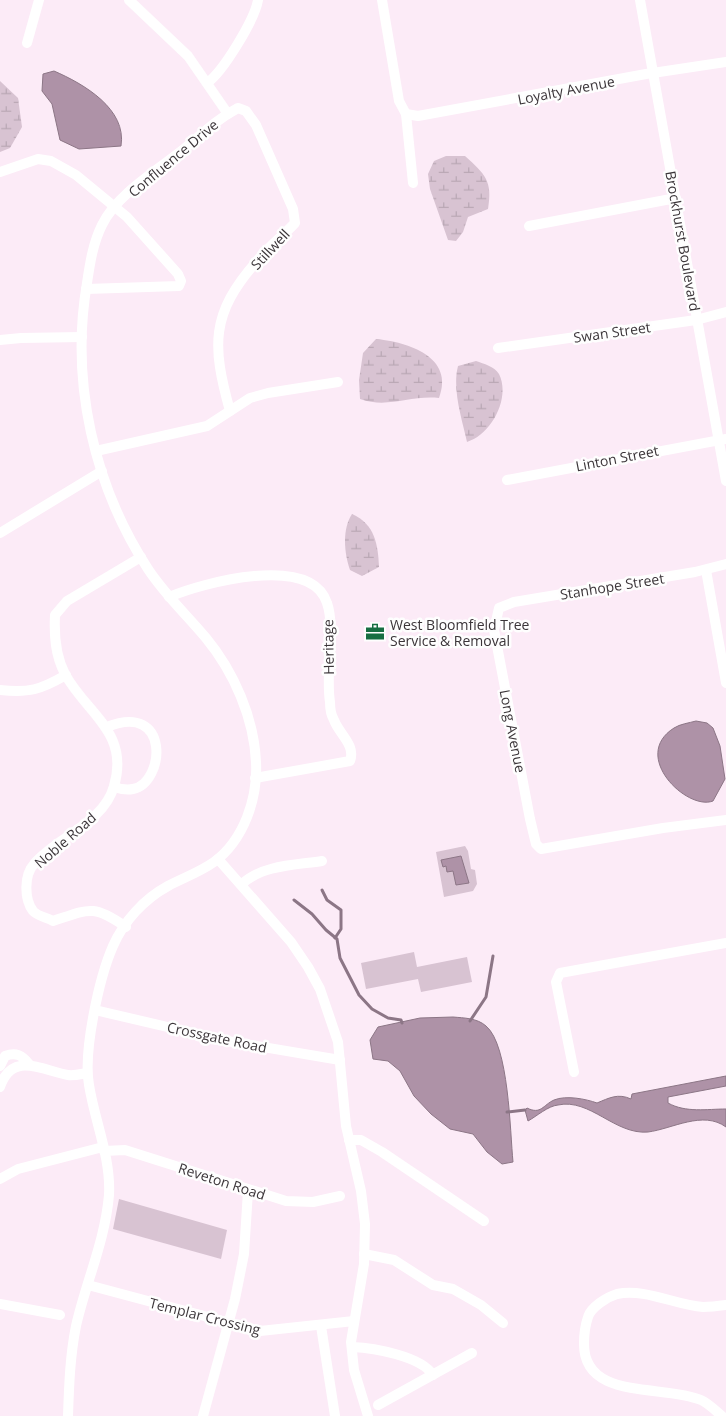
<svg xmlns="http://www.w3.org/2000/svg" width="726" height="1416" font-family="'Open Sans',sans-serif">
  <defs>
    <pattern id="wetland-marsh" width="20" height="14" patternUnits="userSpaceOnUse" patternTransform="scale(1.25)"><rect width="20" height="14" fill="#d8c3d2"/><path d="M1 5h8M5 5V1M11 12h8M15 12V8" fill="none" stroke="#baa8b5"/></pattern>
  </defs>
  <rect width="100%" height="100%" fill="#fcebf7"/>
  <g fill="#d8c3d2">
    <polygon points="465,846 468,851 471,869 475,870 477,884 473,891 444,897 436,852"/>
    <polygon points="414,952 417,967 467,957 472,982 421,992 418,979 366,989 361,963"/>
    <polygon points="119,1199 227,1230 221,1259 113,1229"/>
  </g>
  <g fill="url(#wetland-marsh)">
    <polygon points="0,81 18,98 22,127 10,148 0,152"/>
    <path d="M 446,156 L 465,156 C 485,174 493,181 488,209 L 468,217 L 463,232 L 456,241 L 448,240 L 430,189 L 428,174 L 434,161 Z"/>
    <path d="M 376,339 C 408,342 455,357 439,398 C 410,395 388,409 360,399 L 359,380 L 363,353 Z"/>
    <path d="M 476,361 C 484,364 494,366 499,374 C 511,398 491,435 467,442 C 462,419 452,390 458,366 Z"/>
    <path d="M 352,514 C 375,524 378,545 379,567 L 362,576 L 350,570 C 344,553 342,529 352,514 Z"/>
  </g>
  <g fill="#ae92a7" stroke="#8c7686">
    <path d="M 54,71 C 84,84 127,109 121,146 L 79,149 L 60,140 L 52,104 L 42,91 L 43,74 Z"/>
    <path d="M 696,721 L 707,723 L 713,728 L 720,746 L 725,779 L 713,801 C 687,811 630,756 674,728 C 680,724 689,723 696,721 Z"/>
    <polygon points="461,856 469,883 456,885 453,871 447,872 446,866 443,867 441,860"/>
    <path d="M 453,1017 C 464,1018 477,1018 486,1026 C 509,1045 510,1132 513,1162 L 502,1164 L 487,1152 L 473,1134 L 450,1129 L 431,1114 L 414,1096 L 400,1071 L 388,1061 L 373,1059 L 370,1040 L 378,1027 L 420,1018 Z"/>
    <path d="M 726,1076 L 726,1086 L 668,1097 L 668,1103 C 686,1113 707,1109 726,1109 L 726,1127 C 703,1110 672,1129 648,1132 C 615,1135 590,1098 558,1105 C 548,1106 537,1116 528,1121 L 525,1110 L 527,1108 C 541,1115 543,1105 554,1100 C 566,1095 586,1099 597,1103 C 609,1098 618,1093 631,1099 L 632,1094 Z"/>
  </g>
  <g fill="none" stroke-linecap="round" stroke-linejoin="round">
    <g stroke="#8c7686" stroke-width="3">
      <polyline points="322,890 327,900 341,910 341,929 335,938"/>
      <polyline points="294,900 312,914 326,930 337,939 340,958 359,995 372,1009 388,1018 401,1020 402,1023"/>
      <polyline points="470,1021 486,997 493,956"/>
      <polyline points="507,1112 525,1110"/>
    </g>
    <g stroke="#fff" stroke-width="10">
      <polyline points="129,0 188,56 228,114"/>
      <polyline points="382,0 399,101 406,114 413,183"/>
      <polyline points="640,0 726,481"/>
      <polyline points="27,43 39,0"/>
      <path d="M 207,83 C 223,72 255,19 258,0"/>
      <polyline points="406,114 418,116 646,74 726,62"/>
      <polyline points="0,172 38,159 51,161 76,175 127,217 178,274 181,281 179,286 86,289"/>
      <polyline points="529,226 676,198"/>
      <polyline points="0,340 21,338 82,337"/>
      <polyline points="498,348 696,320 726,312"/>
      <polyline points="96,451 207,426 250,398 268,393 338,382"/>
      <polyline points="507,480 726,439"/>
      <polyline points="0,533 102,471"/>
      <polyline points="726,564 695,572 514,602 499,608 494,630 530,819 536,844 541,849 663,828 726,820"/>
      <polyline points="706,570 726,683"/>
      <path d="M 169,597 C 202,583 311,553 327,603 C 336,629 325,672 330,702 C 330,707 331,715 334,720 C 339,734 356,745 350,761 L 255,778"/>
      <path d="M 0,690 C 29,693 40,690 66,675"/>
      <path d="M 107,727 C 171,701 165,783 133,789 C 127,790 120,789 114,787"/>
      <polyline points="218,859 291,942 308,967 320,989 338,1042 346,1126 361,1191 365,1224 364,1264 351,1342 354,1370 368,1416"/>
      <path d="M 242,884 C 262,865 296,865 322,861"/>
      <path d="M 126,927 C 93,904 89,909 53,921 C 48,918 37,916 33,911 C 24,899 24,875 34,864 C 57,837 104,823 114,786 C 130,732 86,713 65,674 C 55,655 54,635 55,615 L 67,601 L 141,557"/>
      <polyline points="95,1010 227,1041 340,1060"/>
      <path d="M 0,1066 L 5,1056 C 16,1052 22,1055 29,1064"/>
      <polyline points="574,1072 556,982 560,973 726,943"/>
      <path d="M 0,1087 C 12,1050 44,1071 68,1075 C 74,1076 81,1074 87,1073"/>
      <polyline points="349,1140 361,1140 382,1152 484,1221"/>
      <polyline points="104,1151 125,1150 286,1201 313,1202 340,1196"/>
      <polyline points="0,1179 18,1169 103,1147"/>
      <polyline points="364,1254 394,1260 433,1285 453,1289 481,1305 503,1323"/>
      <polyline points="88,1285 260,1331 354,1321"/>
      <polyline points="0,1304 60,1315"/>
      <polyline points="321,1326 335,1416"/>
      <path d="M 352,1347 C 374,1348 421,1356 433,1375"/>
      <polyline points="378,1405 472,1353"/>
      <path d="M 68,1416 C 69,1386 70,1356 76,1326 C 86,1282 105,1241 109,1195 C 111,1158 95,1122 89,1085 C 83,1052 99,978 113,946 C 124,921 144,899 168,886 C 183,878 200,872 214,862 C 244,840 258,798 256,762 C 254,718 234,672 206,638 C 187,615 165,595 148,569 C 94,486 70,382 87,283 C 90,263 93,243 102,225 C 117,194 158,170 184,149 C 202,134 217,119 238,108 L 246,111 L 256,125 L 293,209 L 295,223 C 283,236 268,247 257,261 C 210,314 212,346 230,411"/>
      <polyline points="203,1416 235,1299 244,1254 248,1191"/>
      <path d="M 722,1416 C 716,1411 708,1403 701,1400 C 663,1384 583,1401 584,1343 C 584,1334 585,1326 588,1317 C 591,1307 607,1297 617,1294 C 645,1288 675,1305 703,1307 C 711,1307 719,1306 726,1305"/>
    </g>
  </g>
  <defs>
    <g id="office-bare" transform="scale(1.5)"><path d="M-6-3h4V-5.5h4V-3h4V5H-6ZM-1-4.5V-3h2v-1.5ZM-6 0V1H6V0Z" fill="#176e42" stroke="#fefefe" stroke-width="2.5" paint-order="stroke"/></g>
  </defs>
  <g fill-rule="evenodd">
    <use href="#office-bare" x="375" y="632"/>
  </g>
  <g text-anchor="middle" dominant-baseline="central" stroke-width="5" stroke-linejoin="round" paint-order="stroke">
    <g font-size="14" fill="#3b3539" stroke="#fefefe">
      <text transform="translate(566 90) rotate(-11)">Loyalty Avenue</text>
      <text transform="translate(173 158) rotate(-40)">Confluence Drive</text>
      <text transform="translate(683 241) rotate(80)">Brockhurst Boulevard</text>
      <text transform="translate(270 249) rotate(-47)">Stillwell</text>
      <text transform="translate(612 332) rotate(-8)">Swan Street</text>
      <text transform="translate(617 458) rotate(-11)">Linton Street</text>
      <text transform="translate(612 586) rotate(-9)">Stanhope Street</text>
      <text transform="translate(328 647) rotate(-91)">Heritage</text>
      <text transform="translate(513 731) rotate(79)">Long Avenue</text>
      <text transform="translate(65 840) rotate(-41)">Noble Road</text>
      <text transform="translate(217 1037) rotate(12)">Crossgate Road</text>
      <text transform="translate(222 1181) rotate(18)">Reveton Road</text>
      <text transform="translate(205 1316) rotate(14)">Templar Crossing</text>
    </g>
    <g font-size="14" fill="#3b3539" stroke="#fefefe" text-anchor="start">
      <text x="390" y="624">West Bloomfield Tree<tspan x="390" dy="16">Service &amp; Removal</tspan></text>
    </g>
  </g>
</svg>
